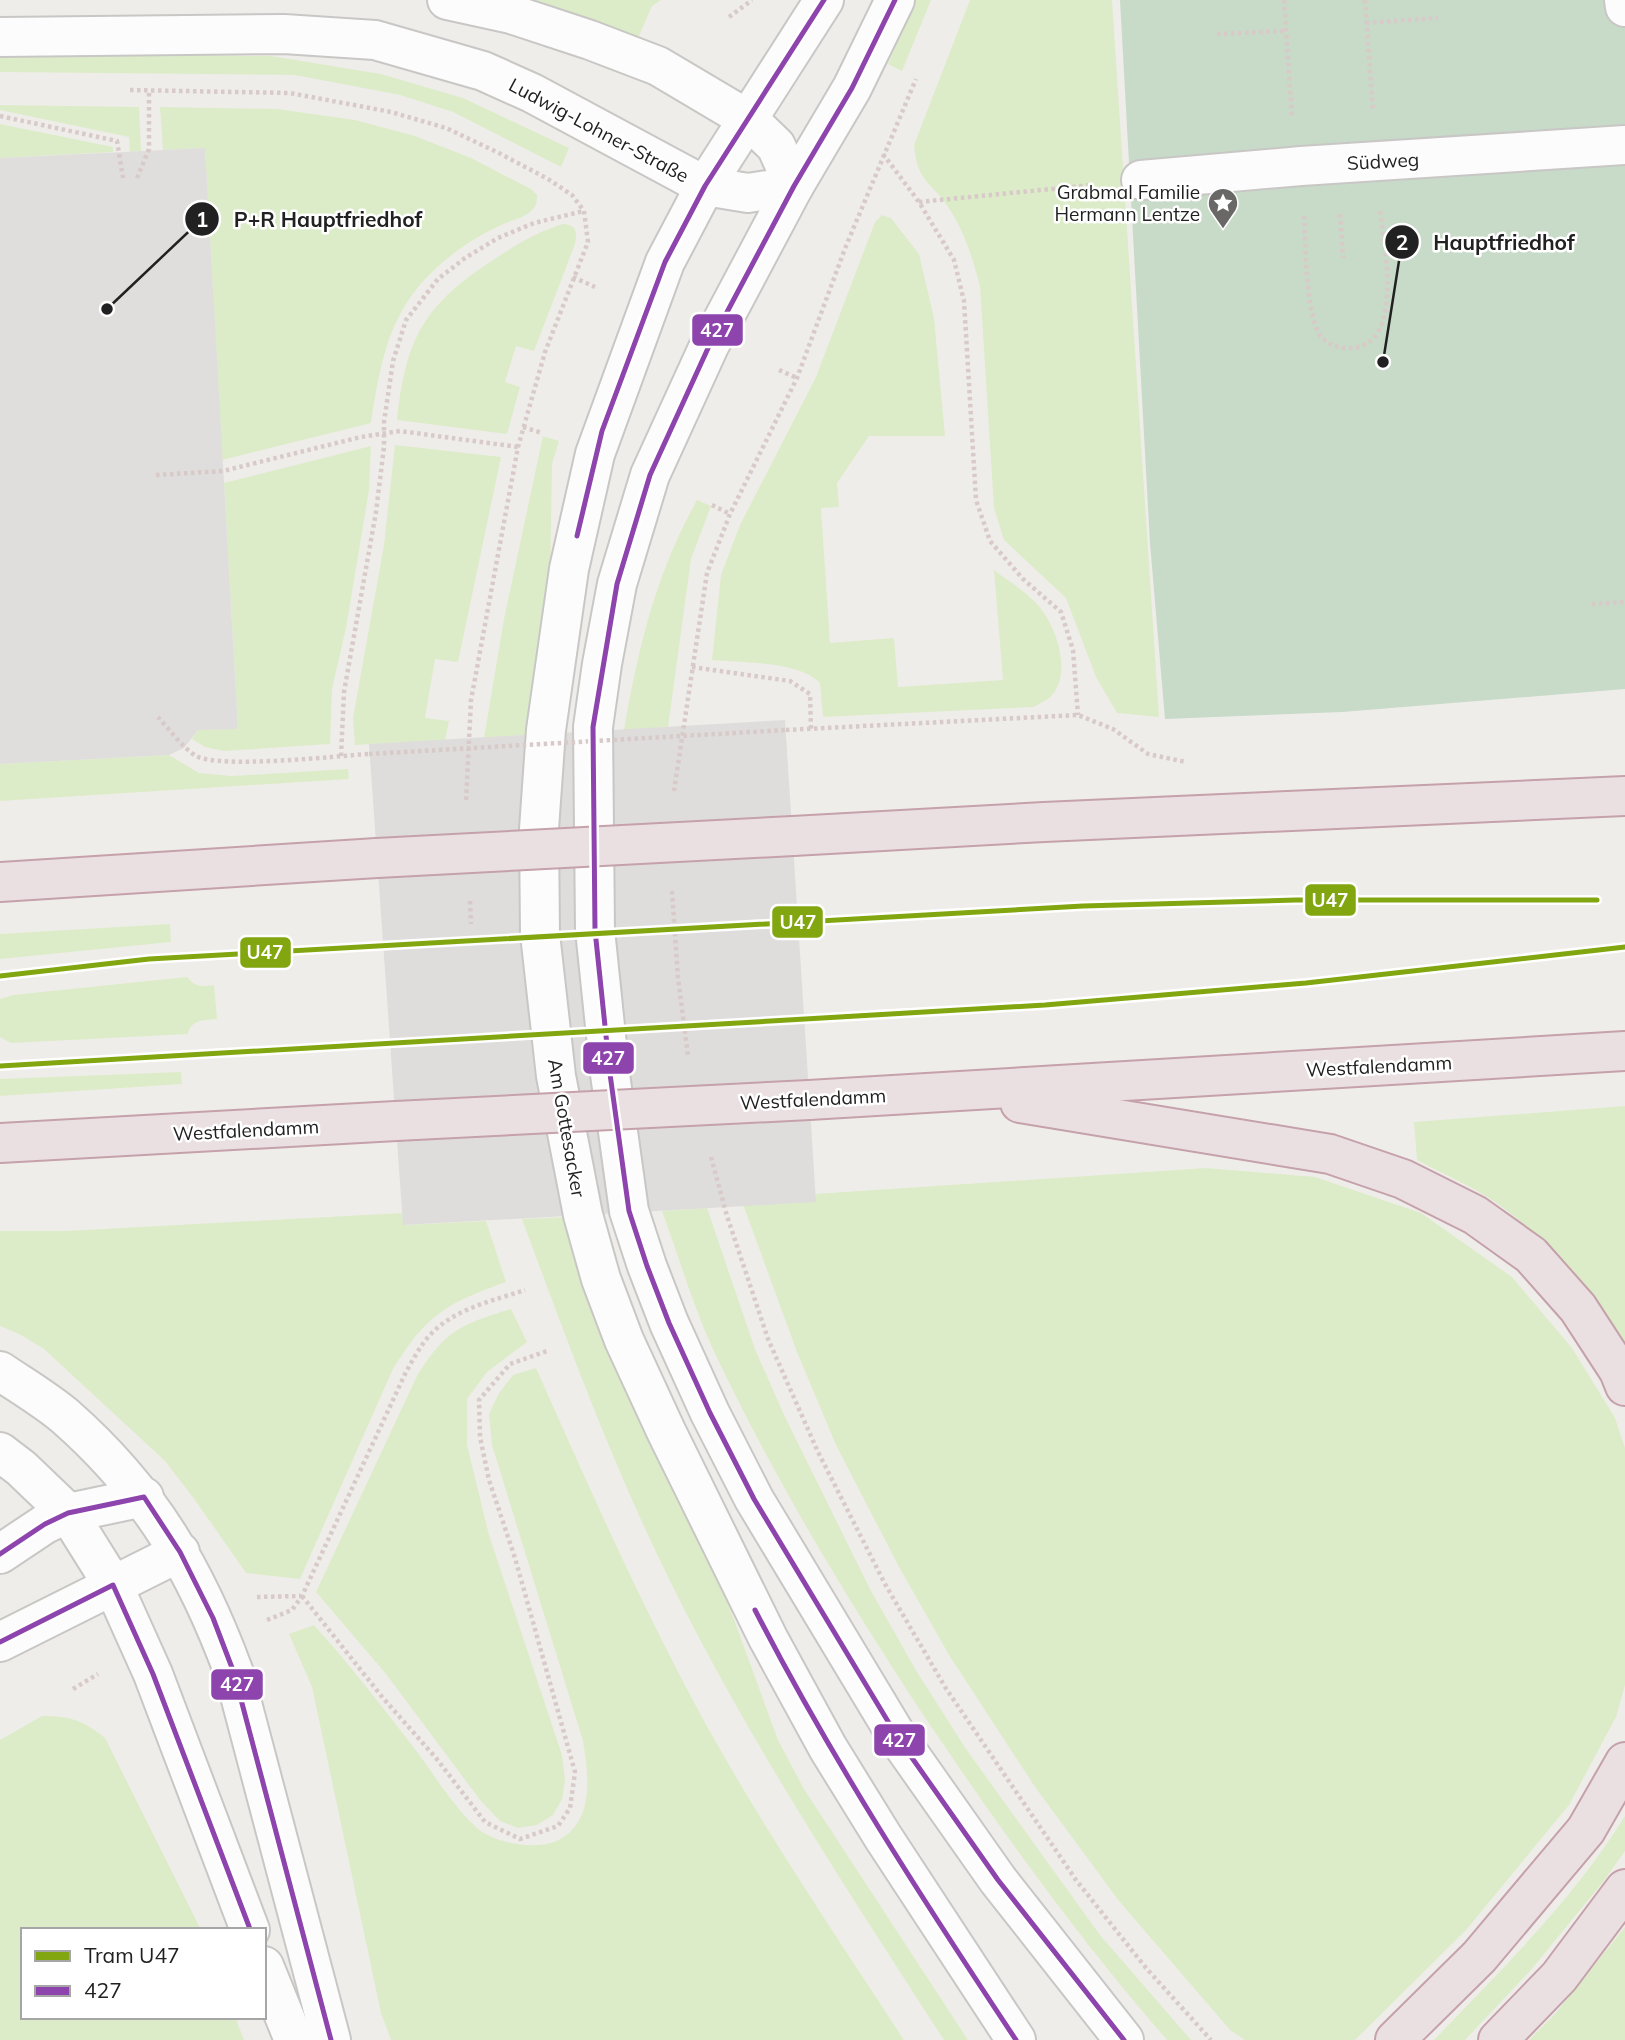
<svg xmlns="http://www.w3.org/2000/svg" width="1625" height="2040" font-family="Mulish,sans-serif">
  <rect width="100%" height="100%" fill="#efede9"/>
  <g fill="#dcecc8">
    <polygon points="527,0 661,0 652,6 638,38"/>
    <polygon points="915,0 931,0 902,71 888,64"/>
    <path d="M 970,0 L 1112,0 L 1159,717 L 1117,713 L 1096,677 L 1066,598 L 1004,540 L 994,508 L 980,286 C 973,260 965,233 950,210 C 933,182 917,184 914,145 Z"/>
    <polygon points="0,54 271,56 381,74 463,98 569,148 561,167 453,112 400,95 295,75 0,72"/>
    <polygon points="0,105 139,107 141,151 130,152 129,137 0,110"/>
    <path d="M 160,107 L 277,109 L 355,120 L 415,136 L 471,158 L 531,189 L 537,195 C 537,201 537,205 532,210 C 525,218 509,221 499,226 C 484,233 470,241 457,251 C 392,299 383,348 371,423 L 222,460 L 205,148 L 163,150 Z"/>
    <polygon points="0,124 113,147 113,152 0,158"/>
    <path d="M 882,215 L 891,218 L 919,254 L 934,318 L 945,436 L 869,436 L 837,483 L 839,507 L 821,508 L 830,643 L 894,638 L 898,687 L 1003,680 L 994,570 C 1007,580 1025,591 1037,604 C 1056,624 1075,677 1048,699 C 1044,702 1038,704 1034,707 L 823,717 L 820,683 C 799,661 743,663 712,660 L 721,575 L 740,525 L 816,377 L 875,222 Z"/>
    <path d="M 564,224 C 577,225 577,233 575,244 L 534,351 L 516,346 L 505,382 L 520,387 L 507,434 L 397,420 C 406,336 425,304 496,258 C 516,245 540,230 564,224 Z"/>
    <polygon points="543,436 559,441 552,464 550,588 528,735 484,738 504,619"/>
    <polygon points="395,445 501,457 458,662 435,659 425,718 449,721 445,740 355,745 353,718 384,545"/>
    <polygon points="371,446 369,490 346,628 332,689 330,744 224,751 205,747 192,739 198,730 238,728 224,483"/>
    <path d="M 697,500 L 711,506 L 691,559 L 668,727 L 624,730 C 639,645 655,576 697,500 Z"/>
    <polygon points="169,755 199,773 232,776 348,769 349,779 0,801 0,764"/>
    <polygon points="170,924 171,942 0,959 0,934"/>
    <path d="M 187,977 C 195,987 202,987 214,985 L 217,1019 C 205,1020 191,1019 188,1034 L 11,1043 L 0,1037 L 0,999 L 13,995 Z"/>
    <polygon points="181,1072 182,1084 0,1096 0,1079"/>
    <path d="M 1625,1106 L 1625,1344 C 1595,1292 1547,1240 1498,1204 C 1474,1187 1443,1174 1417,1160 L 1414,1122 Z"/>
    <polygon points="1206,1168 1315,1177 1421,1213 1512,1277 1572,1348 1615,1418 1625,1448 1625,1685 1616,1717 1569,1805 1466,1930 1355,2040 1245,2040 1230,2030 1119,1901 1035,1787 949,1655 899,1567 836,1445 797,1352 741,1199"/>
    <path d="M 707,1208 L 755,1349 L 785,1417 L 871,1591 L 917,1672 L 966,1749 L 1100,1935 L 1191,2040 L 1167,2040 C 1080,1940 1002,1832 928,1722 C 848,1601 773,1477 711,1345 C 692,1302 678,1255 662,1211 Z"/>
    <path d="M 402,1213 L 404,1225 L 486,1221 L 506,1282 C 445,1304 426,1315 392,1371 L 300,1579 L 246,1573 L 195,1500 L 165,1461 L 44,1349 L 19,1334 L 0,1326 L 0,1231 L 66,1231 Z"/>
    <path d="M 568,1217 L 717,1573 L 778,1740 L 804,1789 L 968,2040 L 944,2040 C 847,1890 749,1741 670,1581 C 612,1464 567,1341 522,1219 Z"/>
    <path d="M 511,1309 L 527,1342 L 487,1372 L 467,1399 L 467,1445 L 489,1535 L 562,1755 L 565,1781 L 562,1799 L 553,1815 L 537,1825 L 518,1828 L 500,1821 L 480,1800 L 386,1674 L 316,1592 L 416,1378 C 445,1331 459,1325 511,1309 Z"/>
    <path d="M 536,1368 C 581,1469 626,1571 677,1670 C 743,1799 825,1919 904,2040 L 391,2040 L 381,2013 L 312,1687 L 289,1634 L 314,1625 C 351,1666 384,1709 418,1753 C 436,1778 454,1807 477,1828 C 495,1844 541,1852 562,1838 C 595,1817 588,1774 583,1741 L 492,1445 L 489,1414 L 499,1393 L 513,1375 Z"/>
    <path d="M 42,1716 C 70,1716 83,1720 105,1738 L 201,1930 L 23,1930 L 23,2017 L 235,2017 L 244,2040 L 0,2040 L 0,1740 Z"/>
    <path d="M 1625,1816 L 1625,1851 L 1603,1882 L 1530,1971 L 1465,2040 L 1434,2040 C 1502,1969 1573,1900 1625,1816 Z"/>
    <polygon points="1625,1927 1625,2040 1529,2040 1555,2014"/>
  </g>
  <polygon fill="#c8dac8" points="1120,0 1625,0 1625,689 1342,712 1165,719 1150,543"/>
  <polygon fill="#dfdedd" points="205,148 238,729 198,730 184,748 169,755 0,764 0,158"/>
  <polygon fill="#dedddc" points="785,720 816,1202 403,1225 369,744"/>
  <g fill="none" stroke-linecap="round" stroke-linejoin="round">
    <g stroke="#c8c7c5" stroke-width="42">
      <g id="minor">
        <polyline points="447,0 511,14 590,40 658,66 749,120 776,146 794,186"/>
        <polyline points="824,0 705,186 665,262 595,454 569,569 546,730 539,829 540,934 556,1076 583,1215 601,1279 624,1340 666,1431 768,1638 828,1748 883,1837 1016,2040"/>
        <polyline points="895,0 852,88 794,186 709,346 650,475 617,584 602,664 593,727 595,930 610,1074 629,1211 647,1266 669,1323 710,1413 754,1499 898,1738 998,1880 1124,2040"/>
        <polyline points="1624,0 1625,7"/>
        <polyline points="0,37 284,34 375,40 483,71 532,93 705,186 748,193 794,186"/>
        <polyline points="1141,180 1301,166 1625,145"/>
        <path d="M 0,1371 C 22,1386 46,1400 66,1417 C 150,1491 196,1570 234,1673 L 331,2040"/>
        <polyline points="0,1452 21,1468 68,1513 113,1585 153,1674 250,1930"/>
        <polyline points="0,1554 45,1524 68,1513 144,1497"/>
        <polyline points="0,1642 180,1552"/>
        <polyline points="264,1966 294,2040"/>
      </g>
    </g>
    <g stroke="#c5a1ab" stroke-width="42">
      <g id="highway">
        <polyline points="793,836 1044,822 1625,796"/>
        <polyline points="0,882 377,858"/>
        <polyline points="809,1100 1625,1051"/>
        <polyline points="1020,1103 1330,1154 1403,1179 1475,1215 1531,1255 1578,1308 1619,1371 1625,1386"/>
        <polyline points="0,1143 396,1121"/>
        <polyline points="1395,2040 1479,1957 1586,1830 1625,1762"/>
        <polyline points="1498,2040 1559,1977 1625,1889"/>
      </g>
    </g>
    <g stroke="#d8cac8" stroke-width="4.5" stroke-dasharray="3.5 3.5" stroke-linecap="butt">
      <polyline points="1284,0 1292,118"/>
      <polyline points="1365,0 1373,111"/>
      <polyline points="729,17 752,0"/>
      <polyline points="1366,23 1438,18"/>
      <polyline points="1217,34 1286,31"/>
      <polyline points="130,90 290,93 391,112 446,128 497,152 548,179 572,195 584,211 588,242 545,352 518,447 471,700 466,802"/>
      <polyline points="0,116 117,141 123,178"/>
      <polyline points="883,154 919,202 954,260 964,301 976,500 990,541 1023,579 1061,612 1073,650 1078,715"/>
      <polyline points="137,178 149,149 149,90"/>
      <polyline points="919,202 1092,185"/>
      <polyline points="1340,214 1343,258"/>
      <path d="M 1304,216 C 1306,244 1305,318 1322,338 C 1330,346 1342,349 1352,348 C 1405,344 1384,245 1380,210"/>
      <polyline points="573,277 595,287"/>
      <polyline points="779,370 797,378"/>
      <polyline points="523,427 542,433"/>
      <polyline points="156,475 223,471 361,437 400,431 518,447"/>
      <polyline points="712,505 730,514"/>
      <polyline points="1592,604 1625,602"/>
      <polyline points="692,667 790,681 810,694 811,729"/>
      <path d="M 158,717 C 168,728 184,749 196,756 C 221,769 336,756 369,754"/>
      <polyline points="786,730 1078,715 1113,729 1148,754 1186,762"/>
      <polyline points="341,756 344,692 376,512 384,447 384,422 393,361 406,320 438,279 465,258 498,238 534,223 584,211"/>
      <polyline points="674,791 707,573 730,514 797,378 846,246 916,79"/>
      <polyline points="672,891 678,978 688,1056"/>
      <polyline points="470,901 471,924"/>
      <polyline points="711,1157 727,1216 768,1339 818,1452 885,1584 945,1687 1076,1880 1146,1968 1211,2040"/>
      <polyline points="302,1596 383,1698 436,1758 485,1822 520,1839 558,1826 570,1808 575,1772 515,1558 489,1480 480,1437 479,1400 510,1364 547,1351"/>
      <polyline points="257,1597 301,1596"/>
      <path d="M 267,1620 L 292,1610 L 302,1596 L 406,1372 C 414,1358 422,1342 434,1331 C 458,1308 495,1300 525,1290"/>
      <polyline points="73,1689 98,1674"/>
    </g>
    <use href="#minor" stroke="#fdfcfc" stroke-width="38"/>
    <use href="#highway" stroke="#ebe0e1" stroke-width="38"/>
    <g stroke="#c5a1ab" stroke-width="42" stroke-linecap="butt">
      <g id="highway-bridge">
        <polyline points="377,858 793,836"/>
        <polyline points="396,1121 809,1100"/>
      </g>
    </g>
    <polyline stroke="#d8cac8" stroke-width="4.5" stroke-dasharray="3.5 3.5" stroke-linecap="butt" points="369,754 786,730"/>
    <use href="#highway-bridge" stroke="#ebe0e1" stroke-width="38"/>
    <g stroke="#fff" stroke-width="10">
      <g id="bus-1">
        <polyline points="895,0 852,88 794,186 709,346 650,475 617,584 593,727 595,930 610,1074 629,1211 647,1266 669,1323 710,1413 754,1499 898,1738 998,1880 1124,2040"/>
        <polyline points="577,536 602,431 665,262 705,186 824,0"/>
        <polyline points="0,1554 45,1524 68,1513 144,1497 180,1552 213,1618 234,1673 331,2040"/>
        <path d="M 755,1610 C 832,1760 923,1900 1016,2040"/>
        <polyline points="0,1642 113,1585 153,1674 250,1929"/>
      </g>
    </g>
    <use href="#bus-1" stroke="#8e44ad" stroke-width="5"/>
    <g stroke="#fff" stroke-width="10">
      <g id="tram-1">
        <polyline points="0,976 149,959 1083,906 1296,900 1597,900"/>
        <polyline points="0,1066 1045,1005 1306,983 1625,947"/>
      </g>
    </g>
    <use href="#tram-1" stroke="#82a610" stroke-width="5"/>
  </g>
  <defs>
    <g id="sight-pin" transform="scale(1.575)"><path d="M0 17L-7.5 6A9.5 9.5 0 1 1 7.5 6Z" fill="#696867" stroke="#fff"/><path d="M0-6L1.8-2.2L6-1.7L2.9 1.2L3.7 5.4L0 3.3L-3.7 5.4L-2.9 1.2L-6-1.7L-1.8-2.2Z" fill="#fff"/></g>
  </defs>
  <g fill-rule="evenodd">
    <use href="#sight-pin" x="1223" y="203"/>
  </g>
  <g text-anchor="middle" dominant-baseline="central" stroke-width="5" stroke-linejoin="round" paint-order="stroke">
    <g font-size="19" fill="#212121" stroke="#fff">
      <text transform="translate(599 130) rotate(28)">Ludwig-Lohner-Straße</text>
      <text transform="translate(1383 161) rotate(-3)">Südweg</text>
      <text transform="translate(1379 1066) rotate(-3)">Westfalendamm</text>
      <text transform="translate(813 1099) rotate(-3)">Westfalendamm</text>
      <text transform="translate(567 1128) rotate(80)">Am Gottesacker</text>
      <text transform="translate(246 1130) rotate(-3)">Westfalendamm</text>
    </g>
    <g font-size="19" fill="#212121" stroke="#fff" text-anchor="end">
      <text x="1200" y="192">Grabmal Familie<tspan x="1200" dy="22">Hermann Lentze</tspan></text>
    </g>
  </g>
  <path fill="none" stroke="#212121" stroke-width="2.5" d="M107 309L202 219M1383 362L1402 242"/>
  <g fill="#212121" stroke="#fff" stroke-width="2.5">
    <circle cx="107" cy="309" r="7"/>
    <circle cx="1383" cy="362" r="7"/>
    <circle cx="202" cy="219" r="18"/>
    <circle cx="1402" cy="242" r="18"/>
  </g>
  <g font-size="21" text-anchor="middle" font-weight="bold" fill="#fff">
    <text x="202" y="227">1</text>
    <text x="1402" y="250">2</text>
  </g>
  <g font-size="21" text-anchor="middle" font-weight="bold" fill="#212121" stroke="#fff" stroke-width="5" stroke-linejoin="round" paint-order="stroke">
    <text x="328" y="227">P+R Hauptfriedhof</text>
    <text x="1504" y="250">Hauptfriedhof</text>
  </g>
  <g stroke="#fff" stroke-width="2.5">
    <rect x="691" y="313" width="53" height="34" rx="7" fill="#8e44ad"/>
    <rect x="1304" y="883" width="53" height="34" rx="7" fill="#82a610"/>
    <rect x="771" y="905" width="53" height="34" rx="7" fill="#82a610"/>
    <rect x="239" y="936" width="53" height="33" rx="7" fill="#82a610"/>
    <rect x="582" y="1041" width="53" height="34" rx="7" fill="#8e44ad"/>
    <rect x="210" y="1668" width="54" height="33" rx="7" fill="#8e44ad"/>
    <rect x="873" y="1723" width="53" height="34" rx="7" fill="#8e44ad"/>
  </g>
  <g font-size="19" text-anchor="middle" font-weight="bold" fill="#fff">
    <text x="717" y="337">427</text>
    <text x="1330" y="907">U47</text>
    <text x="798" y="929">U47</text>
    <text x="265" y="959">U47</text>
    <text x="608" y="1065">427</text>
    <text x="237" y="1691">427</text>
    <text x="899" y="1747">427</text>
  </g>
  <rect x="21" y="1928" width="245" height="91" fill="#ffffff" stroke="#a6a6a6" stroke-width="2"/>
  <rect x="35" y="1951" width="35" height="10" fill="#82a610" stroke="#a6a6a6" stroke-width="2"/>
  <text x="84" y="1963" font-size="21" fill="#212121">Tram U47</text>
  <rect x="35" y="1986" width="35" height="10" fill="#8e44ad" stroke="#a6a6a6" stroke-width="2"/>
  <text x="84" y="1998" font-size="21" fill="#212121">427</text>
</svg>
